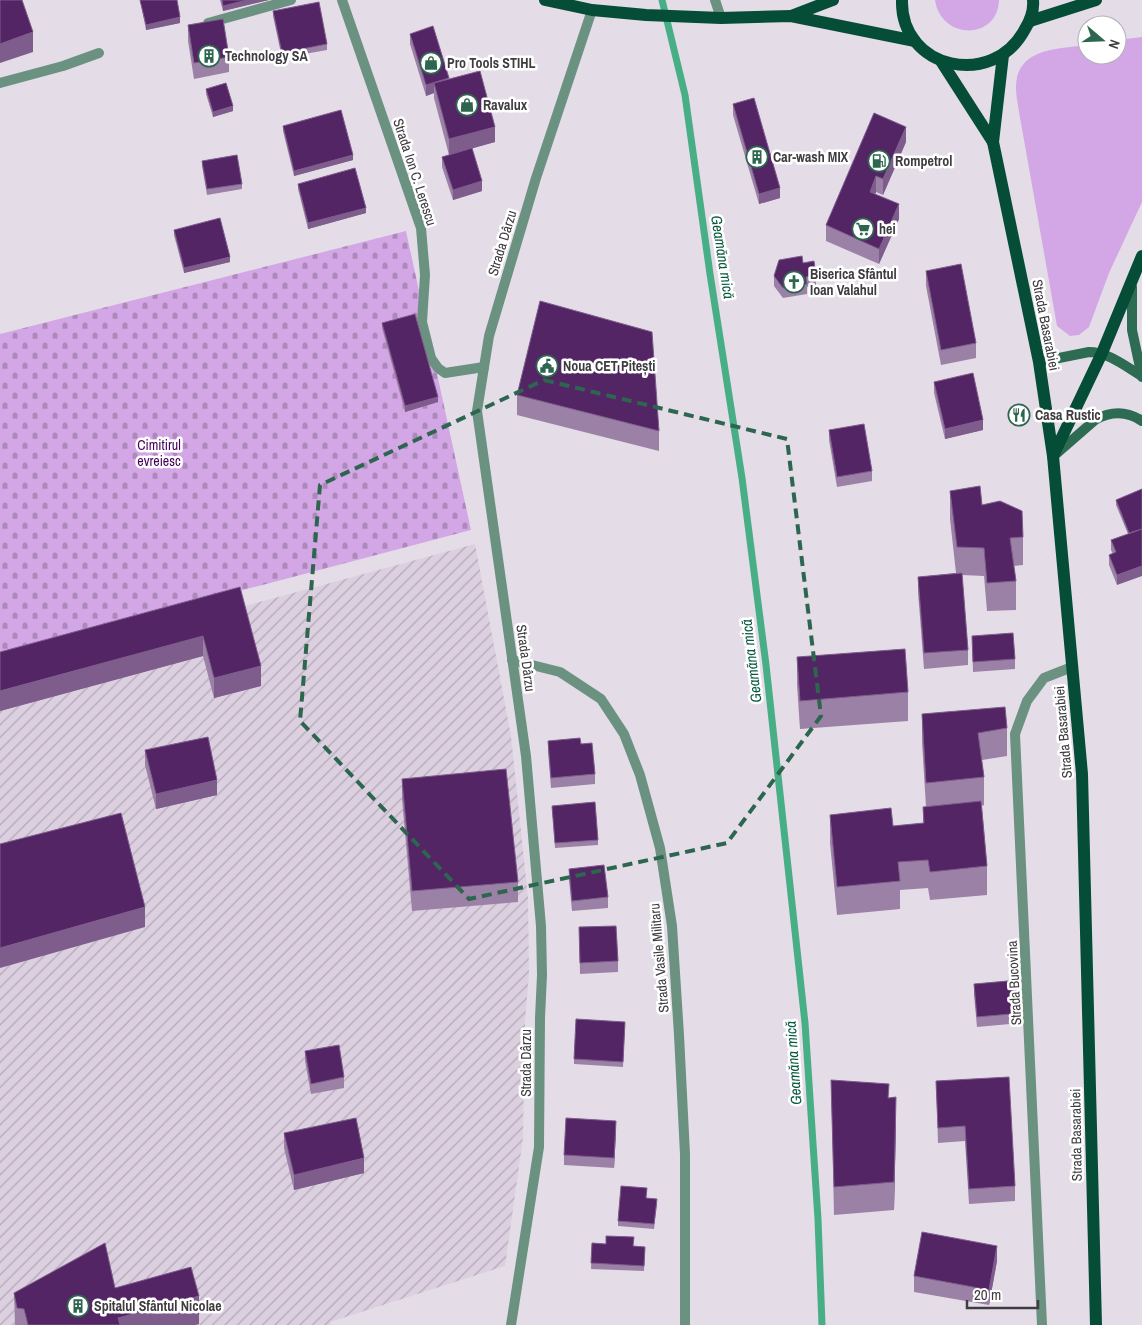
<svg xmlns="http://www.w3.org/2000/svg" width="1142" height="1325" font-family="'Archivo Narrow',sans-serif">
  <defs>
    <pattern id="industrial-furrows" width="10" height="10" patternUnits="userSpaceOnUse" patternTransform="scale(1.25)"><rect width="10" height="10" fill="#dbcfe0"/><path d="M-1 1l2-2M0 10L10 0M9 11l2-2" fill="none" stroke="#b3a9b7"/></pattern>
    <pattern id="cemetery-stones" width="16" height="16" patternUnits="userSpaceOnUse" patternTransform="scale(1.25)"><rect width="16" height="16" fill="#d3a7e5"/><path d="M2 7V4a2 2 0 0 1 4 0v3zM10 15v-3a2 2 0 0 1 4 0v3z" fill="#ad89bb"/></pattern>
  </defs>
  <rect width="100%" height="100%" fill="#e4dde8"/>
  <polygon fill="url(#industrial-furrows)" points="475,544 511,736 528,898 529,975 525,1020 523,1138 505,1266 330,1322 332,1325 0,1325 0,672"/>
  <g fill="#d3a7e5">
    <path d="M 935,0 L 999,0 C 998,40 941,41 935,0 Z"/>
    <path d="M 1142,37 L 1142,202 L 1109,273 L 1089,327 L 1079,335 L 1070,336 L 1057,326 L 1019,112 C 1018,104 1016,96 1016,88 C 1016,48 1057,49 1087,45 L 1087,55 L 1117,55 L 1117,40 Z"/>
  </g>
  <polygon fill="url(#cemetery-stones)" points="406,231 471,530 0,654 0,334"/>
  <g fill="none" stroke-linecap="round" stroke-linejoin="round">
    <polyline stroke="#48ae86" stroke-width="7" points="662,0 685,95 710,274 742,478 766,665 805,1023 818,1219 822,1325"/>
    <g stroke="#6b9280" stroke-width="10">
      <polyline points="342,0 421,228 425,275 422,322 431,358 438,368 445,373 484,367"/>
      <polyline points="715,0 721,18"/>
      <polyline points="208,23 291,0"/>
      <polyline points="0,83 63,66 99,53"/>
      <polyline points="512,660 560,672 601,699 624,734 640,775 660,848 672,926 679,1035 685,1154 685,1325"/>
      <polyline points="511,1325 539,1147 540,1018 542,975 541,926 526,756 477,411 489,336 536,178 592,10"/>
      <polyline points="1042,1325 1015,734 1027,701 1044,678 1072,667"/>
    </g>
    <g stroke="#2d6c52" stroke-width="10">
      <polyline points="1132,287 1132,330 1142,377"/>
      <path d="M 1039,362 L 1089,352 C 1108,352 1125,366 1142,376"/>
      <path d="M 1056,454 L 1095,420 C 1111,411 1127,411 1142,421"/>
    </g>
    <g stroke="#054d36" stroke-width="12">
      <polyline points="545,0 592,10 646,15 721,18 791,16 915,41"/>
      <path d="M 902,0 C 900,69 993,90 1025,29 C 1030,21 1034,10 1033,0"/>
      <polyline points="791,16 833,0"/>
      <polyline points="1030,21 1096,0"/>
      <polyline points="1003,55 993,142 1039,362 1053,456 1082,774 1096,1325"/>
      <polyline points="941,61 993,142"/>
      <polyline points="1053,456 1102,353 1142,256"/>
    </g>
  </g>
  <g fill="#9c81a6">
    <polygon points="140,0 177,0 180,23 146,30"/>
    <polygon points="220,0 269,0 223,11"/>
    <polygon points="273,11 327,44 327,50 282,58 273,16"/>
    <polygon points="188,25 229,57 229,72 194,79 188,41"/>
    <polygon points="410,34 449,79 495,142 472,148 482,191 453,200 442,167 442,157 449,155 434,98 434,93 426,96 410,44"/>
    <polygon points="206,89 233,111 213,117 206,94"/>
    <polygon points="733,104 780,198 759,204 733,115"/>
    <polygon points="283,126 353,160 294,176 283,131"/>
    <polygon points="906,142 883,195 876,192 875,194 899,219 879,264 826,241 826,225"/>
    <polygon points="202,161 242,184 242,189 207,195 202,166"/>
    <polygon points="298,184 366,213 308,229 298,189"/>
    <polygon points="174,230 230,262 184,273 174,235"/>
    <polygon points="803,263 816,275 816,286 807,287 807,294 783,298 774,286 774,276"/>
    <polygon points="926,271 976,343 976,358 941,365 926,286"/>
    <polygon points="382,323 438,402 405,412 382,328"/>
    <polygon points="934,382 983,430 945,439 934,393"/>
    <polygon points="517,395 659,431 659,451 517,415"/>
    <polygon points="829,430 872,471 872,481 837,487 829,440"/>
    <polygon points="1142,489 1117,585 1109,565 1109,555 1113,554 1111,550 1111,540 1128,534 1116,505 1116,500"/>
    <polygon points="950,491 1023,537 1023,565 1014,566 1016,581 1016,610 987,611 984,576 962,575 968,650 968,665 924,669 918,592 918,577 956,573 950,519"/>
    <polygon points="240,587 261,686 214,698 203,656 0,711"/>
    <polygon points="972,636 1015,659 1015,669 973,672"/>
    <polygon points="797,657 908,692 908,721 800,729 797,685"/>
    <polygon points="922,714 1007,728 1007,756 982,760 984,777 984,805 982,806 987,866 987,895 930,900 928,888 900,890 900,909 837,915 830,843 830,815 893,826 923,823 923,807 926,807 922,742"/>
    <polygon points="548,741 581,744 595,774 595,784 551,788 548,751"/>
    <polygon points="145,750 217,795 156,809 145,765"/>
    <polygon points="402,779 518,882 518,902 412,911 402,799"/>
    <polygon points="552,806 598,840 598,845 555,848"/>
    <polygon points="569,869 608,897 608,908 572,911 569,880"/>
    <polygon points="579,927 618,961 618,972 580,974"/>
    <polygon points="974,984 1022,1013 1022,1023 977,1027 974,995"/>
    <polygon points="625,1022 623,1067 574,1064 574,1059"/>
    <polygon points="305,1051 344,1077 344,1088 311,1094 305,1061"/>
    <polygon points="831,1080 889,1098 896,1125 894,1210 834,1215"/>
    <polygon points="936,1081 1015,1186 1015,1201 969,1204 965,1141 938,1143"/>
    <polygon points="616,1132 614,1168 564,1165 564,1155"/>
    <polygon points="284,1133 364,1173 294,1190 284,1148"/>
    <polygon points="646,1198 657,1204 654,1229 618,1226 618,1221"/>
    <polygon points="592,1243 645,1247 644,1271 591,1269"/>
    <polygon points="997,1261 989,1305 914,1292 914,1276"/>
    <polygon points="115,1288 199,1324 195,1325 15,1325 14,1293"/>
  </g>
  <g fill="#7e5c8c">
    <polygon points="247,0 269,0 223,11 223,6"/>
    <polygon points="180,17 180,23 146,30 146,25"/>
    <polygon points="33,32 33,52 0,63 0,44"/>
    <polygon points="449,78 434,83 434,93 426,96 426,85"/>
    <polygon points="233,106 233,111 213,117 213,112"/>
    <polygon points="495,127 495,142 449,155 449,139"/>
    <polygon points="906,127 906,142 883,195 883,179"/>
    <polygon points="353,155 353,160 294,176 294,171"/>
    <polygon points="876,176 876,192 870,207 870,192"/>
    <polygon points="482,181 482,191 453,200 453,190"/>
    <polygon points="780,188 780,198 759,204 759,194"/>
    <polygon points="899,204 899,219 879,264 879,249"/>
    <polygon points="366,208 366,213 308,229 308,223"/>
    <polygon points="230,257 230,262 184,273 184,268"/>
    <polygon points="438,397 438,402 405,412 405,406"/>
    <polygon points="983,420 983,430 945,439 945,429"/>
    <polygon points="1142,566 1142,576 1117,585 1117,575"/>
    <polygon points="203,636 203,656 0,711 0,691"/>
    <polygon points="261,666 261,686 214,698 214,678"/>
    <polygon points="217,780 217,795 156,809 156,794"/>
    <polygon points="145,907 145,927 0,968 0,948"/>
    <polygon points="896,1097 896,1125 894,1210 894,1182"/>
    <polygon points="616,1121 616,1132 614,1168 614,1158"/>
    <polygon points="364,1158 364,1173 294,1190 294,1175"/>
    <polygon points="997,1246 997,1261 989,1305 989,1290"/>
    <polygon points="199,1296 199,1324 195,1325 118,1325 118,1318"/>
  </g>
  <g fill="#532564" stroke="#7e5c8c">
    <polygon points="0,0 22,0 33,32 0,44"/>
    <polygon points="140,0 177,0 180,17 146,25"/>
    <polygon points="222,0 247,0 223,6"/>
    <polygon points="319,2 327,44 282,53 273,11"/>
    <polygon points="223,19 229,57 194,63 188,25"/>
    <polygon points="433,26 449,78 426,85 410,34"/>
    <polygon points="480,71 495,127 449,139 434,83"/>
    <polygon points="226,83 233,106 213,112 206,89"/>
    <polygon points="754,98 780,188 759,194 733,104"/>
    <polygon points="341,110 353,155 294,171 283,126"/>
    <polygon points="874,113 906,127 883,179 876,176 870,192 899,204 879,249 826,225"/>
    <polygon points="472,148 482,181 453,190 442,157"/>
    <polygon points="237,155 242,184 207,189 202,161"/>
    <polygon points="355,168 366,208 308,223 298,184"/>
    <polygon points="220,218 230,257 184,268 174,230"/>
    <polygon points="802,256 803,263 814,261 816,275 806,277 807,284 783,288 774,276 779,260"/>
    <polygon points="961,264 976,343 941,350 926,271"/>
    <polygon points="540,301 652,332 659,431 517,395"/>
    <polygon points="415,314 438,397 405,406 382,323"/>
    <polygon points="973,373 983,420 945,429 934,382"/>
    <polygon points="864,424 872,471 837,477 829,430"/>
    <polygon points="980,486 982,505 1000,501 1022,511 1023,537 1010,538 1016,581 987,583 984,548 957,547 950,491"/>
    <polygon points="1142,489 1142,529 1129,533 1116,500"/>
    <polygon points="1142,529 1142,566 1117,575 1109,555 1116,552 1111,540"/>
    <polygon points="962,573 968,650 924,653 918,577"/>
    <polygon points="240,587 261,666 214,678 203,636 0,691 0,652"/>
    <polygon points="1013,633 1015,659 973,662 972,636"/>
    <polygon points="905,649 908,692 800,701 797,657"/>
    <polygon points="1005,707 1007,728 978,733 984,777 926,783 922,714"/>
    <polygon points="208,737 217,780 156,794 145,750"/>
    <polygon points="580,738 581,744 592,743 595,774 551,778 548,741"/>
    <polygon points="506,769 518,882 412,891 402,779"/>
    <polygon points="981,801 987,866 930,872 928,860 898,862 900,881 837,887 830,815 891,808 893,826 924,823 923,807"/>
    <polygon points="595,802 598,840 555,843 552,806"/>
    <polygon points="121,813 145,907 0,948 0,844"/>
    <polygon points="604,865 608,897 572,901 569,869"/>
    <polygon points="616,926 618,961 580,963 579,927"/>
    <polygon points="1019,980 1022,1013 977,1017 974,984"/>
    <polygon points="576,1019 625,1022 623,1062 574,1059"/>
    <polygon points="339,1045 344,1077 311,1084 305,1051"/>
    <polygon points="1009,1077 1015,1186 969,1189 965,1126 938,1128 936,1081"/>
    <polygon points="831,1080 889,1084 888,1098 896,1097 894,1182 834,1187"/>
    <polygon points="356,1118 364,1158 294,1175 284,1133"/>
    <polygon points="566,1118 616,1121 614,1158 564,1155"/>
    <polygon points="621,1186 647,1188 646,1198 657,1199 654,1224 618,1221"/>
    <polygon points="922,1232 997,1246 989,1290 914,1276"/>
    <polygon points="606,1236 634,1237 633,1246 645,1247 644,1266 591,1263 592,1243 606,1244"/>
    <polygon points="105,1243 115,1288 191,1267 199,1296 118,1318 120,1325 28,1325 24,1309 17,1308 14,1293"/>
  </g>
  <path fill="none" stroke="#2d664e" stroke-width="4" stroke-dasharray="10 6" stroke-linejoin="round" d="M 544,380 L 787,439 L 821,716 L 727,843 L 469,899 L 300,721 L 320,485 Z"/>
  <defs>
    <g id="building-ring" transform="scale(1.125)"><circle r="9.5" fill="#fff" stroke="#2d664e" stroke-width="1.5"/><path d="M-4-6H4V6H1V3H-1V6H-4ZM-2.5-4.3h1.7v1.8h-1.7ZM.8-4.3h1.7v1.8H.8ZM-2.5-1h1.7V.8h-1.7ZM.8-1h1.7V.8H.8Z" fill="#2d664e"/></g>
    <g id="shop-ring" transform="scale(1.125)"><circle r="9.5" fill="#fff" stroke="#2d664e" stroke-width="1.5"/><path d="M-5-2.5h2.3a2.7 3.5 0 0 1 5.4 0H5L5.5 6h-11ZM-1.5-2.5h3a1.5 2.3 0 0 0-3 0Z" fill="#2d664e"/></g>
    <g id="fuel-ring" transform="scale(1.125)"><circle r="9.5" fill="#fff" stroke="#2d664e" stroke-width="1.5"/><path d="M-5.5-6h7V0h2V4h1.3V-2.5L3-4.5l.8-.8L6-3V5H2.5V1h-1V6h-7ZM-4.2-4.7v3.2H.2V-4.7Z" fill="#2d664e"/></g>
    <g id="supermarket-ring" transform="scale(1.125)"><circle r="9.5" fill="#fff" stroke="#2d664e" stroke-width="1.5"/><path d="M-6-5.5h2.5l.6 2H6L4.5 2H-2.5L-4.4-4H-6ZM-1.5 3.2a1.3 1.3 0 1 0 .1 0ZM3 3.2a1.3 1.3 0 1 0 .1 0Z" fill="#2d664e"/></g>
    <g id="church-ring" transform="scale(1.125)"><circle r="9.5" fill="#fff" stroke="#2d664e" stroke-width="1.5"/><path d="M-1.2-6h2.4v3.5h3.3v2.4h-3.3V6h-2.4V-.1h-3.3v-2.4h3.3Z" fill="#2d664e"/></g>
    <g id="civic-ring" transform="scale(1.125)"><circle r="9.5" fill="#fff" stroke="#2d664e" stroke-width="1.5"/><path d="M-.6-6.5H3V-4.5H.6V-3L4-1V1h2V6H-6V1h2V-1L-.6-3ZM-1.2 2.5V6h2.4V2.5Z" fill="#2d664e"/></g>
    <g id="restaurant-ring" transform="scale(1.125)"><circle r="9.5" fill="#fff" stroke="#2d664e" stroke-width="1.5"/><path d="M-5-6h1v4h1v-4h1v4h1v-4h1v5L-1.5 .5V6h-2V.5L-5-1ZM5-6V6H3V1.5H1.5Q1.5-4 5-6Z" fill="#2d664e"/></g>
  </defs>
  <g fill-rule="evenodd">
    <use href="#building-ring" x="209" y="56"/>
    <use href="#shop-ring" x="431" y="63"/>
    <use href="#shop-ring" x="467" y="105"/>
    <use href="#building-ring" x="757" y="157"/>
    <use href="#fuel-ring" x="879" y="161"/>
    <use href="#supermarket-ring" x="863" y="229"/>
    <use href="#church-ring" x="794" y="282"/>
    <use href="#civic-ring" x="547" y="366"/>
    <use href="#restaurant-ring" x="1019" y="415"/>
    <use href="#building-ring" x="78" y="1306"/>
  </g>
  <g text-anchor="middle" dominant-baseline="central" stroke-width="5" stroke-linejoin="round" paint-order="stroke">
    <g font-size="14" font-weight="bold" fill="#3f3c40" stroke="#fff" text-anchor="start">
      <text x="225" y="56">Technology SA</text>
      <text x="447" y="63">Pro Tools STIHL</text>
      <text x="483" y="105">Ravalux</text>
      <text x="773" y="157">Car-wash MIX</text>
      <text x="895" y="161">Rompetrol</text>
      <text x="879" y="229">hei</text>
      <text x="810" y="274">Biserica Sfântul<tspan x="810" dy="16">Ioan Valahul</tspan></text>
      <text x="563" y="366">Noua CET Pitești</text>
      <text x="1035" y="415">Casa Rustic</text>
      <text x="94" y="1306">Spitalul Sfântul Nicolae</text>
    </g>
    <g font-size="14" fill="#3f3c40" stroke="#fff">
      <text transform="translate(415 172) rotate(72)">Strada Ion C. Lerescu</text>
      <text transform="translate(502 243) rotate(-73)">Strada Dârzu</text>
      <text transform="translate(1046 325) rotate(79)">Strada Basarabiei</text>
      <text transform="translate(526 658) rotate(82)">Strada Dârzu</text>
      <text transform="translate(1063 732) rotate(-95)">Strada Basarabiei</text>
      <text transform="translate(659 958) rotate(-95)">Strada Vasile Militaru</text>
      <text transform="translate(1014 983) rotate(-93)">Strada Bucovina</text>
      <text transform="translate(526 1063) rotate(-90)">Strada Dârzu</text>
      <text transform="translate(1076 1135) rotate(-91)">Strada Basarabiei</text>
    </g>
    <g font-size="14" fill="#46015b" stroke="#fff">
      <text x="159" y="445">Cimitirul<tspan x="159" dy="16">evreiesc</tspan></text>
    </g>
    <g font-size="15" font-style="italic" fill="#085b40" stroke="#fff">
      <text transform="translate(723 257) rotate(81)">Geamăna mică</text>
      <text transform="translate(751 661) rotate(-97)">Geamăna mică</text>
      <text transform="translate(793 1063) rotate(-94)">Geamăna mică</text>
    </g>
  </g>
  <g transform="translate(1102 40) rotate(109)"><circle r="24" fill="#ffffff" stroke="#b2b1b3"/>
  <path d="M0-4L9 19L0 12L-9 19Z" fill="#2d664e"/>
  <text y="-8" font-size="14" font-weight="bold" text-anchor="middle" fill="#3f3c40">N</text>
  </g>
  <path d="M967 1300v8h71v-8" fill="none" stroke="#3f3c40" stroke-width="2.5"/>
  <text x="974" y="1300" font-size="15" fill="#3f3c40" stroke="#ffffff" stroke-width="4" paint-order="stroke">20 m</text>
</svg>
